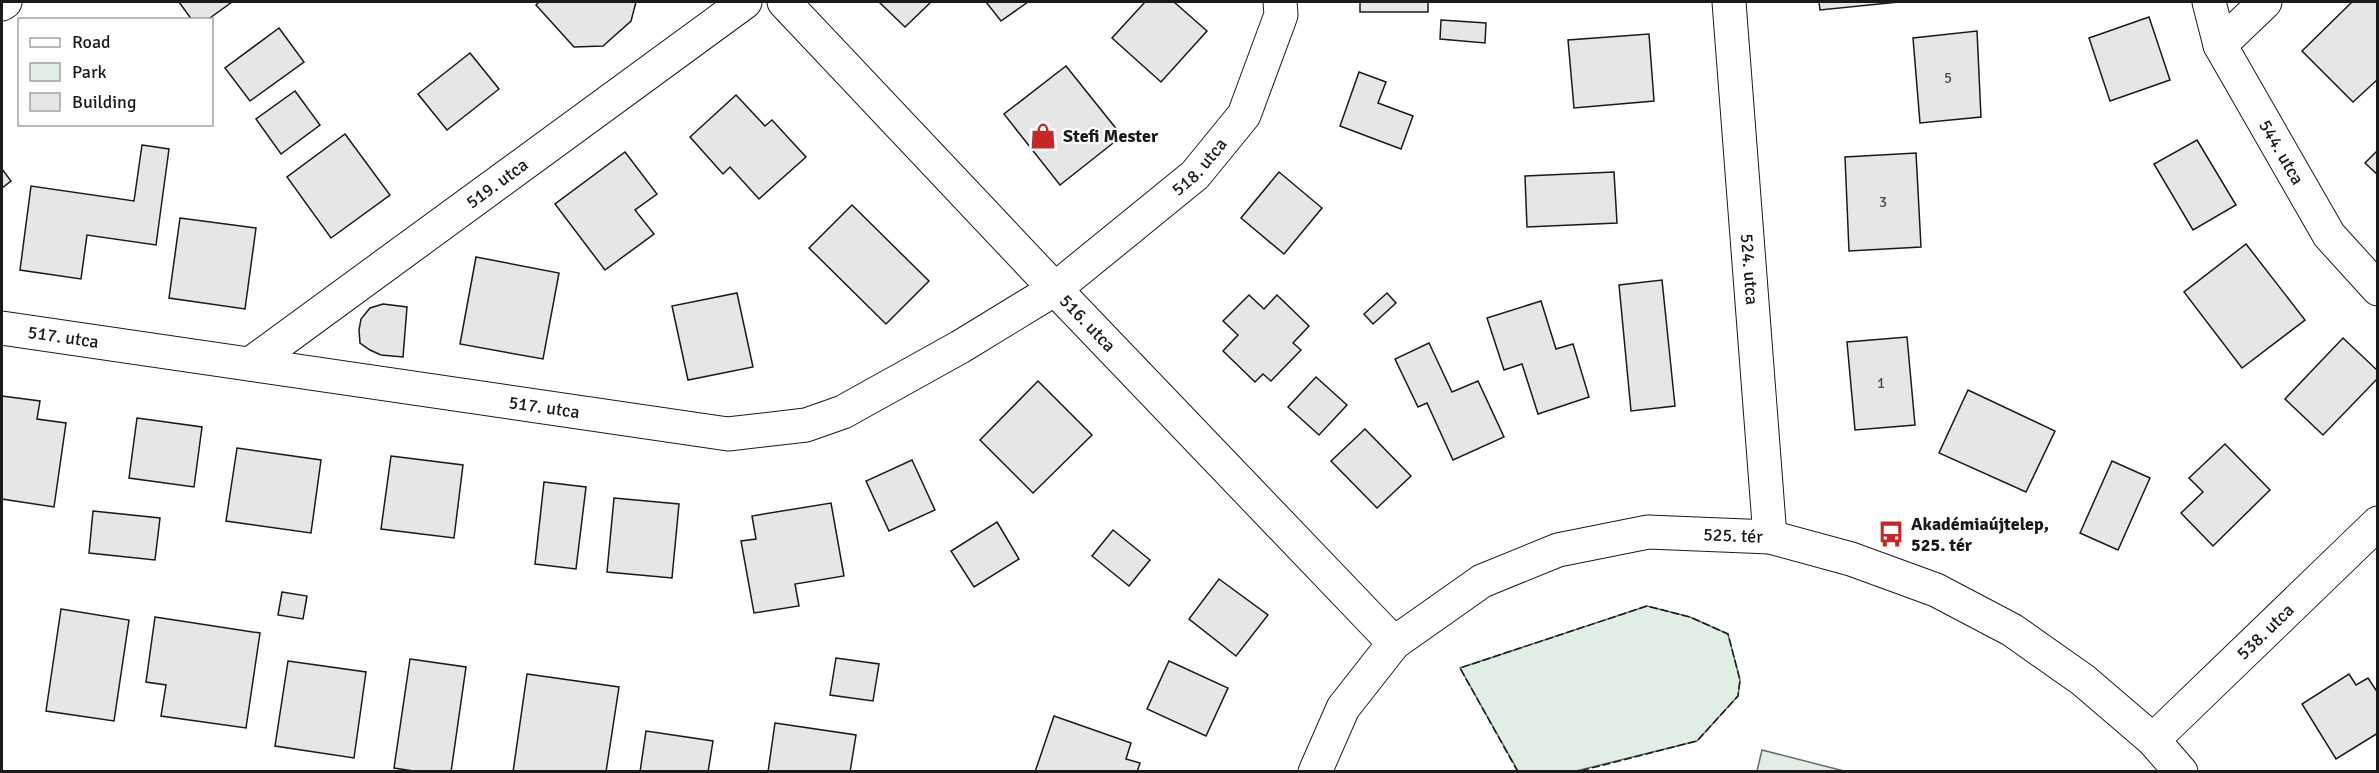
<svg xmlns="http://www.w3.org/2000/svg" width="2379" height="773" font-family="Signika,sans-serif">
  <rect width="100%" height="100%" fill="#fff"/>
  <g fill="#e0efe3" stroke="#6a6a6a" stroke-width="1.5">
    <polygon points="1647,606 1690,617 1728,634 1740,680 1738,696 1697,741 1576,771 1518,771 1460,668"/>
    <polygon points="1762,750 1844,771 1757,771"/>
  </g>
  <g fill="#e6e6e6" stroke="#1a1a1a" stroke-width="1.5">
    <polygon points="179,2 232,2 207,20 192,20"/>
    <polygon points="539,2 636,2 631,21 603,46 574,47 536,5"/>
    <polygon points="879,2 931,2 905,27"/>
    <polygon points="986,2 1028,2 1001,21"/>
    <polygon points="1145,2 1174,2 1207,31 1161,82 1112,38"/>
    <rect x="1360" y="2" width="68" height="10"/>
    <polygon points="1819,2 1899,2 1820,10"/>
    <polygon points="2352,2 2378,2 2378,79 2353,102 2302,51"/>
    <polygon points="2149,17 2170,80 2110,101 2089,38"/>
    <polygon points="1441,20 1486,23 1485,43 1440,39"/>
    <polygon points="279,28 304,62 250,101 225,68"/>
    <polygon points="1977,31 1981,117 1920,123 1913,38"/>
    <polygon points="1649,34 1654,101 1574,108 1568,40"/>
    <polygon points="470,53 499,89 447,130 418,94"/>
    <polygon points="1066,66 1122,136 1060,185 1004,114"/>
    <polygon points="1359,72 1386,82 1378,103 1413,116 1401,149 1340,126"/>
    <polygon points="295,91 320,125 281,154 256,119"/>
    <polygon points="736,95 765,126 772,120 806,157 759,199 730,167 723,174 690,137"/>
    <polygon points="345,134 390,195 331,238 287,177"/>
    <polygon points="2197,140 2236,205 2193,230 2154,164"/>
    <polygon points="142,145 169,149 156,245 87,235 81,279 20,270 31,186 134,201"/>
    <polygon points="2378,150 2378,175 2365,163"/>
    <polygon points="625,152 657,194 635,210 654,234 605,270 555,204"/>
    <polygon points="1916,153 1921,247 1849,251 1845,157"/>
    <polygon points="2,169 11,181 2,188"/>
    <polygon points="1279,172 1322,208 1284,254 1241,218"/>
    <polygon points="1614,172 1617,223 1527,227 1525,176"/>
    <polygon points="852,205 929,281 886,324 809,248"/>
    <polygon points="180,218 256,228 245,309 169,298"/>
    <polygon points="2246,244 2305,320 2242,368 2184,292"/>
    <polygon points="476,257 559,273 543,359 460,344"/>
    <polygon points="1662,280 1675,406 1631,411 1619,285"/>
    <polygon points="737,293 753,367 688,380 672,306"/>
    <polygon points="1387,293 1396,303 1373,324 1364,314"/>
    <polygon points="1249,295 1264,309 1277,295 1309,326 1293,343 1301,350 1271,381 1263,374 1255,382 1223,351 1238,335 1223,321"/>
    <polygon points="1541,301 1556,349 1573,344 1589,397 1538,414 1522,364 1504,370 1487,318"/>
    <polygon points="383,304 407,307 403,357 381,355 370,350 360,343 359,330 361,319 370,308"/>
    <polygon points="1907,337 1915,425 1855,430 1847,342"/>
    <polygon points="2343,338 2378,371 2378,378 2323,435 2285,399"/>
    <polygon points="1429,343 1452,392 1478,381 1504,437 1453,460 1427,403 1418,407 1395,359"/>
    <polygon points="1316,377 1347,405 1319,435 1288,407"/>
    <polygon points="1038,381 1092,435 1033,493 980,440"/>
    <polygon points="1968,390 2055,431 2026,492 1939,453"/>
    <polygon points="2,396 40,401 37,419 66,423 54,507 2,499"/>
    <polygon points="137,418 202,427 194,487 129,478"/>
    <polygon points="1365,429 1411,476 1377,508 1331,461"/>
    <polygon points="2225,444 2270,490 2213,546 2181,513 2203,492 2189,478"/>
    <polygon points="237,448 321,460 311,533 226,521"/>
    <polygon points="391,456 463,465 454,538 381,529"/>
    <polygon points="912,460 935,510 889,531 866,481"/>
    <polygon points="2112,461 2150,478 2118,550 2080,533"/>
    <polygon points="544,482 586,487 576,569 535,564"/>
    <polygon points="614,498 679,504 672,578 607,572"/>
    <polygon points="831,503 844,576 795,584 799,606 754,613 741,541 756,539 752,516"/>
    <polygon points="93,511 160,518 155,560 89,553"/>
    <polygon points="997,522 1019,559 974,587 951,551"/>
    <polygon points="1113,530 1150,560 1129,586 1092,556"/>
    <polygon points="1219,579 1268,615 1236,656 1189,619"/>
    <polygon points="282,592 307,596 303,619 278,615"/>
    <polygon points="61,609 129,620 114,721 46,711"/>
    <polygon points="155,617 260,633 246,728 161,716 166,685 146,682"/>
    <polygon points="836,658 879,664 873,701 830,695"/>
    <polygon points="410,659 466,667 451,772 420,772 394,768"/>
    <polygon points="288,661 366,672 354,758 275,746"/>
    <polygon points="1169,661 1228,688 1206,736 1147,709"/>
    <polygon points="527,674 619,687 606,772 513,772"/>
    <polygon points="2349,674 2356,685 2368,678 2378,693 2378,733 2336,759 2302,704"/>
    <polygon points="1054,716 1131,743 1126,759 1140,763 1137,772 1035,772"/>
    <polygon points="775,723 856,735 850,772 768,772"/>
    <polygon points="646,731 713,741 708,772 640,772"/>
  </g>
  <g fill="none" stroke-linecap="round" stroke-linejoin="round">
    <g stroke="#1a1a1a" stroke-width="35">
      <g id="minor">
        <path id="s1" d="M 784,2 L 1055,289 L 1394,643"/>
        <path id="s2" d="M 1729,2 L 1770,537"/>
        <path id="s3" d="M 2209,2 L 2220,45 L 2329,235 L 2378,289"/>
        <polyline points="2,4 5,2"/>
        <polyline points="2220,45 2265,2"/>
        <path id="s4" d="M 2,328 L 728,434 L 806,425 L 843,412 L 960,347 L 1055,289 L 1195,175 L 1244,115 L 1281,15 L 1280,2"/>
        <path id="s5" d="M 250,364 L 745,2"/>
        <path id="s6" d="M 2153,740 L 2378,523"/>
        <path id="s7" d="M 1315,772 L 1343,708 L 1394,643 L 1482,581 L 1558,550 L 1648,532 L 1770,537 L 1851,559 L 1936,590 L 2012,630 L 2083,680 L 2153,740 L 2181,772"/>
      </g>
    </g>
    <use href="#minor" stroke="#fff" stroke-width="33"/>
    <polyline stroke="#1a1a1a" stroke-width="1.5" stroke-dasharray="8 3" stroke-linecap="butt" points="1518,772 1460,668 1647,606 1690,617 1728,634 1740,680 1738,696 1697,741 1576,772"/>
  </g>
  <defs>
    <g id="shop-bare" transform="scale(2.07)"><path d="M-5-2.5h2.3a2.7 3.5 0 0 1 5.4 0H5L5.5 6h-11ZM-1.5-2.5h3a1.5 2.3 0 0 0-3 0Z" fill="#c62828" stroke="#fff" stroke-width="2.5" paint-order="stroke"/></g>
    <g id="bus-bare" transform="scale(2.07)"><path d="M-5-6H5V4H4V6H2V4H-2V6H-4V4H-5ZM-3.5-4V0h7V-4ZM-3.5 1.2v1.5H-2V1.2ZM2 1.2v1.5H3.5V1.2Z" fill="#c62828" stroke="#fff" stroke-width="2.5" paint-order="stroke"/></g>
  </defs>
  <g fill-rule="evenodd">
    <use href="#shop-bare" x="1043" y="136"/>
    <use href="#bus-bare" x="1891" y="534"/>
  </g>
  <g text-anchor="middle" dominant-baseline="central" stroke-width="4.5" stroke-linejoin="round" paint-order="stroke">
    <g font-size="15" fill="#4d4d4d">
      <text x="1948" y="78">5</text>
      <text x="1883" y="202">3</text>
      <text x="1881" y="383">1</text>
    </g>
    <g font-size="18" font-weight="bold" fill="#1a1a1a" stroke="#fff" text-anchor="start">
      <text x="1063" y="136">Stefi Mester</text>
      <text x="1911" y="524">Akadémiaújtelep,<tspan x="1911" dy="21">525. tér</tspan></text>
    </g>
    <g font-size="18" fill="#1a1a1a" stroke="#fff">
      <text stroke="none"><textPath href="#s3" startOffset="168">544. utca</textPath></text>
      <text stroke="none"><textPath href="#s4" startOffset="1286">518. utca</textPath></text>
      <text stroke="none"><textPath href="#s5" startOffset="306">519. utca</textPath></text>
      <text stroke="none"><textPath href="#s2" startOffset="268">524. utca</textPath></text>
      <text stroke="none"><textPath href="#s1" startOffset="442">516. utca</textPath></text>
      <text stroke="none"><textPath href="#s4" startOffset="62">517. utca</textPath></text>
      <text stroke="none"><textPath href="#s4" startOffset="548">517. utca</textPath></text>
      <text stroke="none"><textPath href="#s7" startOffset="519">525. tér</textPath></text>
      <text stroke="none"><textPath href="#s6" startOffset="156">538. utca</textPath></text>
    </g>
  </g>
  <rect width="2379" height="773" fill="none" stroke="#1a1a1a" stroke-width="6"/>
  <rect x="18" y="18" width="195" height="108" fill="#ffffff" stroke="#a3a3a3" stroke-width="1.5"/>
  <rect x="30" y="38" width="30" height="9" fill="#ffffff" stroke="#a3a3a3" stroke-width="1.5"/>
  <text x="72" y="48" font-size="18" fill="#1a1a1a">Road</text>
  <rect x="30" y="63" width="30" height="18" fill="#e0efe3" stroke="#a3a3a3" stroke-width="1.5"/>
  <text x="72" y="78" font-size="18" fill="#1a1a1a">Park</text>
  <rect x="30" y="93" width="30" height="18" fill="#e6e6e6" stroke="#a3a3a3" stroke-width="1.5"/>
  <text x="72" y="108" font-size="18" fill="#1a1a1a">Building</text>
</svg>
